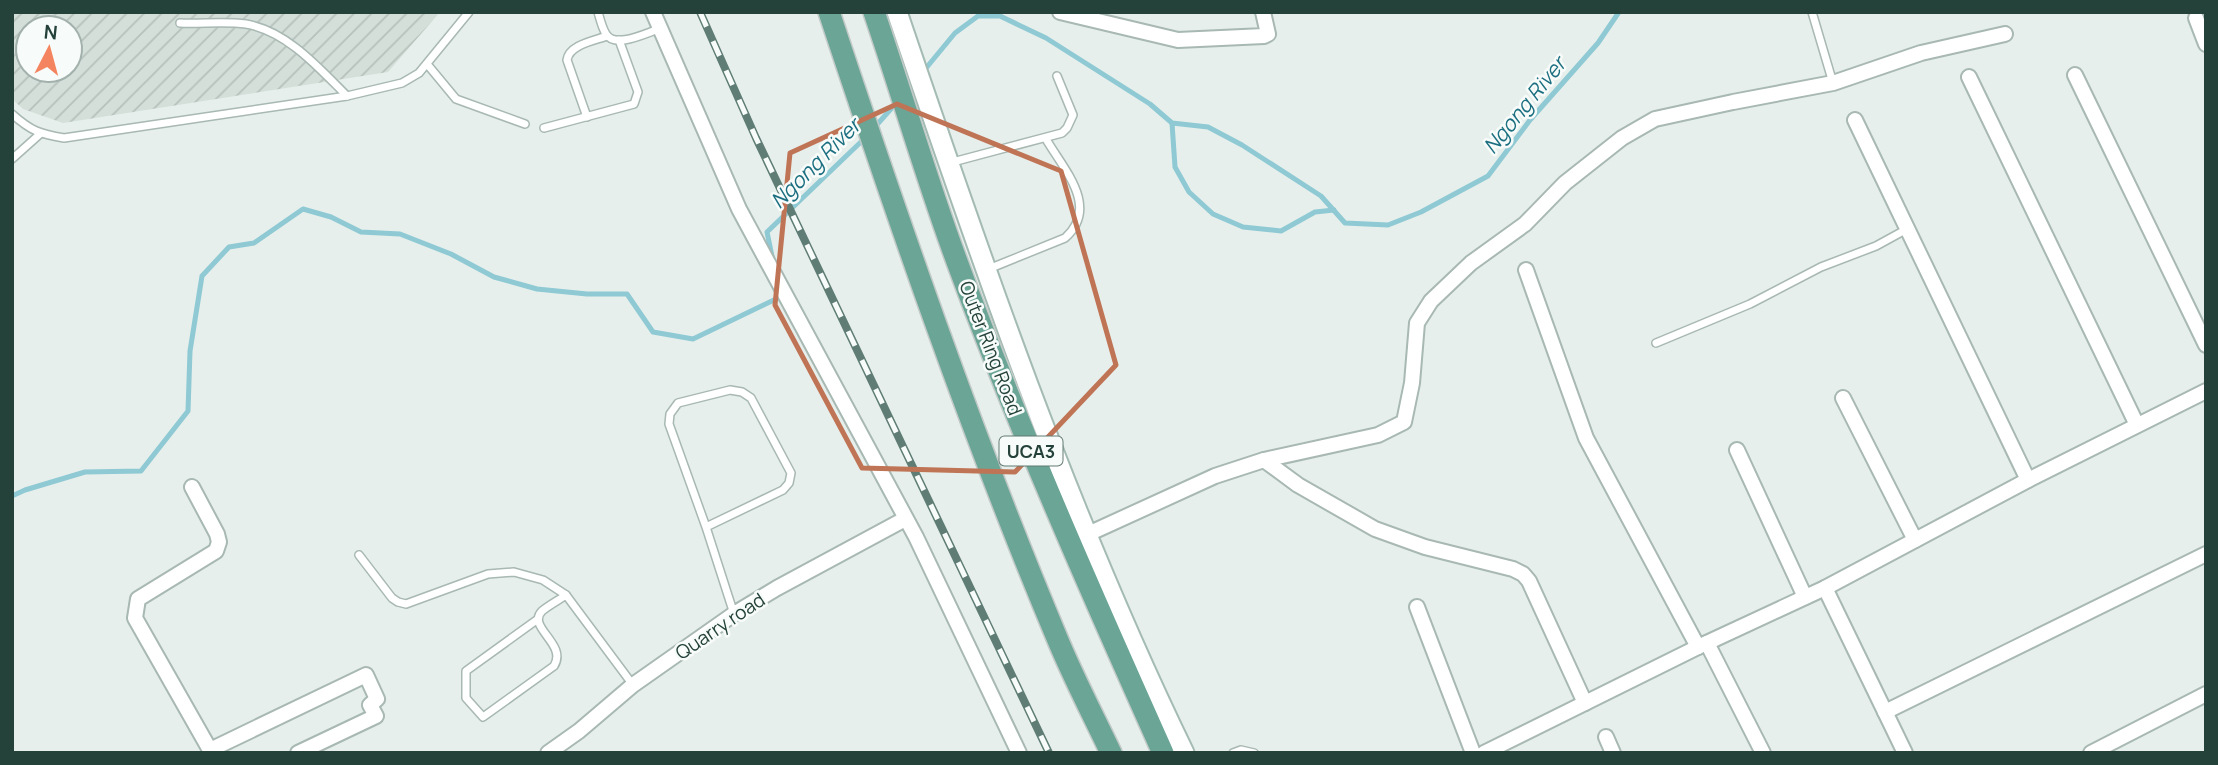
<svg xmlns="http://www.w3.org/2000/svg" width="2218" height="765" font-family="Manrope,sans-serif">
  <defs>
    <pattern id="industrial-furrows" width="10" height="10" patternUnits="userSpaceOnUse" patternTransform="scale(1.75)"><rect width="10" height="10" fill="#d4dfda"/><path d="M-1 1l2-2M0 10L10 0M9 11l2-2" fill="none" stroke="#b6c1bc"/></pattern>
  </defs>
  <rect width="100%" height="100%" fill="#e6efeb"/>
  <path fill="url(#industrial-furrows)" fill-rule="evenodd" d="M 12,12 L 440,12 L 388,72 L 63,123 L 23,109 L 12,99 ZM 28,28 L 70,28 L 70,70 L 28,70 Z"/>
  <g fill="none" stroke-linecap="round" stroke-linejoin="round">
    <g stroke="#8ec9d4" stroke-width="5">
      <polyline points="922,73 955,33 978,16 1000,16 1046,38 1150,104 1172,123 1208,127 1242,145 1321,196 1345,223 1388,225 1421,212 1488,176 1530,120 1598,43 1619,12"/>
      <polyline points="1172,123 1175,167 1189,192 1213,214 1243,227 1281,231 1315,212 1334,210"/>
      <polyline points="874,128 897,102"/>
      <polyline points="773,261 767,232 865,138"/>
      <polyline points="12,496 25,490 85,472 141,471 188,411 190,351 202,276 229,247 254,243 303,209 331,217 361,232 400,234 451,254 494,277 537,289 587,294 627,294 653,332 693,339 780,297 779,292"/>
    </g>
    <g stroke="#a8b8b2" stroke-width="10">
      <g id="lane">
        <path d="M 598,12 C 600,19 602,28 606,34 C 615,49 646,33 659,29"/>
        <polyline points="1812,12 1833,83"/>
        <path d="M 180,23 C 201,24 225,21 246,24 C 287,31 319,68 347,96"/>
        <polyline points="427,64 456,99 525,124"/>
        <path d="M 12,114 C 31,131 40,134 64,138 L 347,96 L 402,83 L 419,73 L 469,12"/>
        <path d="M 587,117 L 567,60 C 569,45 593,41 607,36"/>
        <polyline points="544,128 634,104 638,92 619,40"/>
        <polyline points="12,159 40,134"/>
        <polyline points="949,163 1062,133 1067,128 1073,115 1057,76"/>
        <path d="M 986,270 L 1065,238 C 1100,207 1064,170 1046,139"/>
        <polyline points="1656,343 1750,304 1821,267 1876,246 1907,229"/>
        <polyline points="706,527 783,490 789,483 791,473 751,398 742,392 730,390 678,403 670,414 669,424 706,527 734,614"/>
        <polyline points="359,555 392,598 398,602 406,604 488,574 514,572 543,580 566,595 633,685"/>
        <path d="M 538,619 L 466,671 L 466,698 L 483,717 L 554,666 C 568,644 526,627 542,611 C 549,605 559,600 566,595"/>
        <polyline points="1233,753 1241,750 1254,753"/>
      </g>
    </g>
    <g stroke="#a8b8b2" stroke-width="18">
      <g id="street">
        <polyline points="653,12 739,209 916,537 1019,753"/>
        <polyline points="1060,12 1178,40 1264,36 1268,34 1263,12"/>
        <polyline points="2196,18 2206,44"/>
        <polyline points="2075,75 2206,345"/>
        <polyline points="1969,77 2137,425"/>
        <polyline points="1855,120 2028,480"/>
        <polyline points="1526,270 1586,438 1698,647"/>
        <polyline points="1843,398 1915,540"/>
        <polyline points="1737,450 1805,597"/>
        <polyline points="1264,460 1378,435 1404,422 1412,383 1417,323 1431,301 1471,263 1525,224 1565,183 1622,138 1655,119 1733,102 1833,83 1921,53 2005,34"/>
        <polyline points="192,487 217,534 219,542 216,551 138,599 135,618 210,750 366,675 377,699 370,705 376,716 298,753"/>
        <polyline points="1088,534 1215,476 1264,460 1298,485 1375,529 1425,547 1513,569 1523,574 1529,581 1585,703"/>
        <polyline points="1825,588 1905,753"/>
        <polyline points="1417,607 1473,753"/>
        <polyline points="1707,643 1763,753"/>
        <polyline points="1885,712 2206,554"/>
        <polyline points="1606,737 1613,753"/>
        <polyline points="548,753 579,731 633,685 734,614 777,588 905,519"/>
        <polyline points="1484,753 1698,647 1825,588 2028,480 2206,391"/>
        <polyline points="2091,753 2206,694"/>
      </g>
    </g>
    <g stroke="#a4bbb3" stroke-width="23">
      <path id="secondary" d="M 897,12 C 982,263 1068,514 1184,753"/>
    </g>
    <g stroke="#c2cac8" stroke-width="24">
      <g id="primary">
        <path d="M 829,12 C 899,223 971,433 1057,638 C 1073,677 1093,715 1111,753"/>
        <path d="M 874,12 C 902,94 926,178 956,259 C 1018,427 1090,590 1163,753"/>
      </g>
    </g>
    <use href="#lane" stroke="#fff" stroke-width="7"/>
    <use href="#street" stroke="#fff" stroke-width="14"/>
    <use href="#secondary" stroke="#fff" stroke-width="19"/>
    <use href="#primary" stroke="#6aa596" stroke-width="21"/>
    <g stroke="#5f7d75" stroke-width="8">
      <polyline id="rail" points="700,12 756,138 1049,753"/>
    </g>
    <use href="#rail" stroke="#f7fbf9" stroke-width="5" stroke-dasharray="16" stroke-linecap="butt"/>
  </g>
  <path fill="none" stroke="#c07456" stroke-width="5" stroke-linejoin="round" d="M 897,104 L 1061,171 L 1116,365 L 1015,472 L 862,468 L 775,305 L 790,153 Z"/>
  <g text-anchor="middle" dominant-baseline="central" stroke-width="5" stroke-linejoin="round" paint-order="stroke">
    <rect fill="#f7fbf9" stroke="#637a73" stroke-width="2" x="999.5" y="436.5" width="63" height="29" rx="5"/>
    <g font-size="18" font-weight="bold" fill="#24423a">
      <text x="1031" y="451">UCA3</text>
    </g>
    <g font-size="19" fill="#24423a" stroke="#f7fbf9">
      <text transform="translate(991 348) rotate(69)">Outer Ring Road</text>
      <text transform="translate(720 626) rotate(-34)">Quarry road</text>
    </g>
    <g font-size="21" font-style="italic" fill="#1c6f80" stroke="#f7fbf9">
      <text transform="translate(1524 105) rotate(-51)">Ngong River</text>
      <text transform="translate(815 163) rotate(-45)">Ngong River</text>
    </g>
  </g>
  <rect width="2218" height="765" fill="none" stroke="#24423a" stroke-width="28"/>
  <g transform="translate(49 49) rotate(6)"><circle r="33" fill="#f7fbf9" stroke="#a3b1ad" stroke-width="2"/>
  <path d="M0-5L12 26L0 18L-12 26Z" fill="#f4845f"/>
  <text y="-10" font-size="19" font-weight="bold" text-anchor="middle" fill="#24423a">N</text>
  </g>
</svg>
